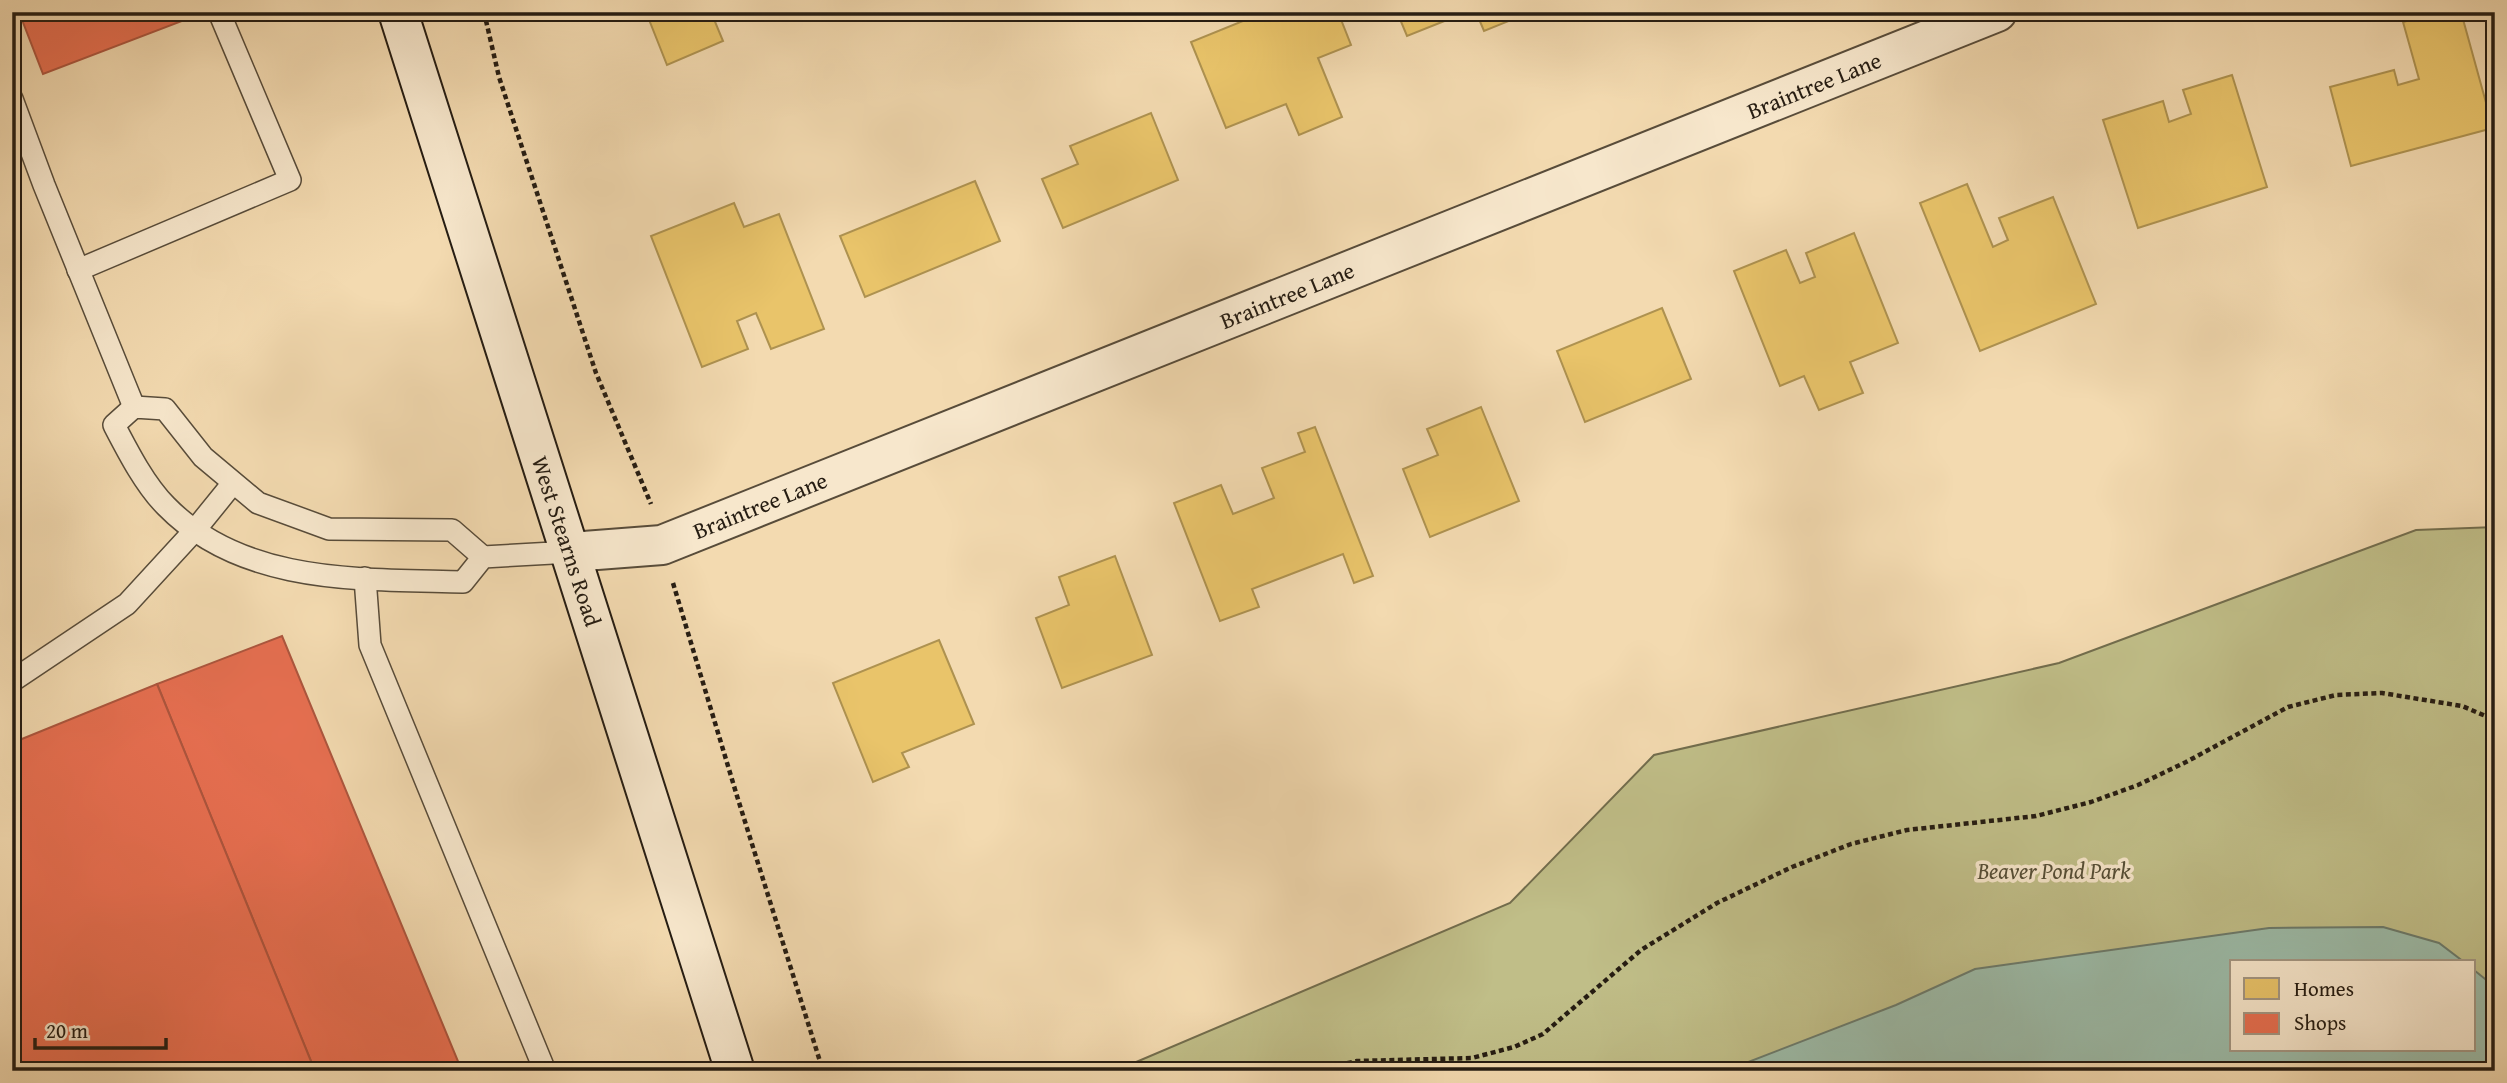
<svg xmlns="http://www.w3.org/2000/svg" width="2507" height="1083" font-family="'Gentium Book Plus',serif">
  <rect width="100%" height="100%" fill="#f3dab0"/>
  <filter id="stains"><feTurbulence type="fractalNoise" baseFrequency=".00286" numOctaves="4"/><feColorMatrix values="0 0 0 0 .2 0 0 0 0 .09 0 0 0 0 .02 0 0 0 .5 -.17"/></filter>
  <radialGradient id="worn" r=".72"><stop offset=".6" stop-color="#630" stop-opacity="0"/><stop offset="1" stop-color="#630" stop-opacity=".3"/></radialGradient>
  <path fill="#c0be88" stroke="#726d4d" stroke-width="2" fill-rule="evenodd" d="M 2495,527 L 2495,1071 L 1115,1071 L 1510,903 L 1654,755 L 2059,663 L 2416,530 ZM 2232,962 L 2474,962 L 2474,1050 L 2232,1050 Z"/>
  <polygon fill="#9cbba8" stroke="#6c7b6c" stroke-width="2" points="2383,927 2439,943 2464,962 2232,962 2232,1050 2474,1050 2474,970 2495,987 2495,1071 1725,1071 1896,1005 1975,969 2269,928"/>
  <g fill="#e9c46a" stroke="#ae9250" stroke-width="2">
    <polygon points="646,12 711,12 723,41 667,65"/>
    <polygon points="1265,12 1338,12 1351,45 1318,58 1342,117 1299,135 1286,104 1226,128 1191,42"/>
    <polygon points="1397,12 1467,12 1407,36"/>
    <polygon points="1476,12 1531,12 1484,31"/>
    <polygon points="2440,12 2461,12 2493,128 2351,166 2330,87 2394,70 2398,85 2419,79 2403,22"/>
    <polygon points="2232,75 2267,187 2138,228 2103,120 2163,101 2169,122 2191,114 2183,90"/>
    <polygon points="1151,113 1178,180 1063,228 1042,179 1078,164 1070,146"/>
    <polygon points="975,181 1000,241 865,297 840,236"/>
    <polygon points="1967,184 1993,247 2008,240 1999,218 2053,197 2096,304 1980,351 1920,203"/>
    <polygon points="734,203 744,227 779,214 824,329 771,349 756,313 737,321 748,349 702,367 651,236"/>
    <polygon points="1854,233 1898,343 1850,362 1863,393 1819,410 1804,376 1780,386 1734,271 1786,250 1800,283 1815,277 1806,253"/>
    <polygon points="1662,308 1691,379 1585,422 1557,351"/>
    <polygon points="1481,407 1519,501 1430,537 1403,469 1438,455 1427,429"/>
    <polygon points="1315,427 1373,576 1354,583 1343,554 1252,589 1259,607 1220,621 1174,503 1221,485 1233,514 1274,498 1262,468 1305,452 1298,433"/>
    <polygon points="1115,556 1152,655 1062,688 1036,618 1069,605 1059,577"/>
    <polygon points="939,640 974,724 902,753 909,767 873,782 833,683"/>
  </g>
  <g fill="#e76f51" stroke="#ad563e" stroke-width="2">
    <polygon points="19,12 179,12 182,21 43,74"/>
    <polygon points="282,636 462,1071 315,1071 157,684"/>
    <polygon points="157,684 315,1071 12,1071 12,769 16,768 12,758 12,743"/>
  </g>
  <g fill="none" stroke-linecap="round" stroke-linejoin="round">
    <g stroke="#584c3a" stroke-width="24">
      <g id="lane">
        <polyline points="12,99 44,185 134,407"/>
        <polyline points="78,270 290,180 219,12"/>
        <path d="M 483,557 L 463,582 C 361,579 243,585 166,506 C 145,485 128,452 114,425 L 134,407 L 165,409 L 203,457 L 258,503 L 329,529 L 452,530 L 483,557 L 571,552"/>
        <polyline points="365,578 370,645 545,1071"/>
        <polyline points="12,681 127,604 195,530 233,483"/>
      </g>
    </g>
    <g stroke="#584c3a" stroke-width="42">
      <polyline id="street" points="571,552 662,545 1997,12"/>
    </g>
    <g stroke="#251c12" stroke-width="42">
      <polyline id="secondary" points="398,12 735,1071"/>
    </g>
    <g stroke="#251c12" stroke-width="4.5" stroke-dasharray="5 3.5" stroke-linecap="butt">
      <polyline points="484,12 499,77 596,373 651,504"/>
      <polyline points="673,583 737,796 823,1071"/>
      <polyline points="1314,1071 1357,1061 1472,1058 1514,1047 1543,1034 1641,950 1717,903 1792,867 1851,844 1907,830 2036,816 2091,802 2138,785 2186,762 2288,707 2336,695 2382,693 2462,706 2495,720"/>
    </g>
    <use href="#lane" stroke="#f7e7cc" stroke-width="21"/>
    <use href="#street" stroke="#f7e7cc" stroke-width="38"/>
    <use href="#secondary" stroke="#f7e7cc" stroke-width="38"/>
  </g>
  <g text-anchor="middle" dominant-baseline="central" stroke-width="7" stroke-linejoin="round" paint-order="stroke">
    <g font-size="23" fill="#251c12" stroke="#f7e7cc">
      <text transform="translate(1814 85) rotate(-22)">Braintree Lane</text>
      <text transform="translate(1287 295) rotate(-22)">Braintree Lane</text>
      <text transform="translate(760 505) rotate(-22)">Braintree Lane</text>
      <text transform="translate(567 541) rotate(72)">West Stearns Road</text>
    </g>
    <g font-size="23" font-style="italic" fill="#544d35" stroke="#f7e7cc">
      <text x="2054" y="870">Beaver Pond Park</text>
    </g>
  </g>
  <rect width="2507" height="1083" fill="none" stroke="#f3dab0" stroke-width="42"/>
  <rect x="14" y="14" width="2479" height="1055" fill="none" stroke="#251c12" stroke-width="3.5"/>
  <rect x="21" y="21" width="2465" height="1041" fill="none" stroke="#251c12" stroke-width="2"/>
  <rect x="2230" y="960" width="245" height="91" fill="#f7e7cc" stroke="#a39682" stroke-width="2"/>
  <rect x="2244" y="978" width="35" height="21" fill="#e9c46a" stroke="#a39682" stroke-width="2"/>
  <text x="2294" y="996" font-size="21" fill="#251c12">Homes</text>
  <rect x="2244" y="1013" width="35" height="21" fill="#e76f51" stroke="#a39682" stroke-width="2"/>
  <text x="2294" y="1030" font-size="21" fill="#251c12">Shops</text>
  <path d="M35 1038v10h131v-10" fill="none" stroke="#251c12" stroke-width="3.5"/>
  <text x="46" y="1038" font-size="21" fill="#251c12" stroke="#f7e7cc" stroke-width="5" paint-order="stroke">20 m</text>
  <rect width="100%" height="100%" filter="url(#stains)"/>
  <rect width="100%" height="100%" fill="url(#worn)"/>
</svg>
